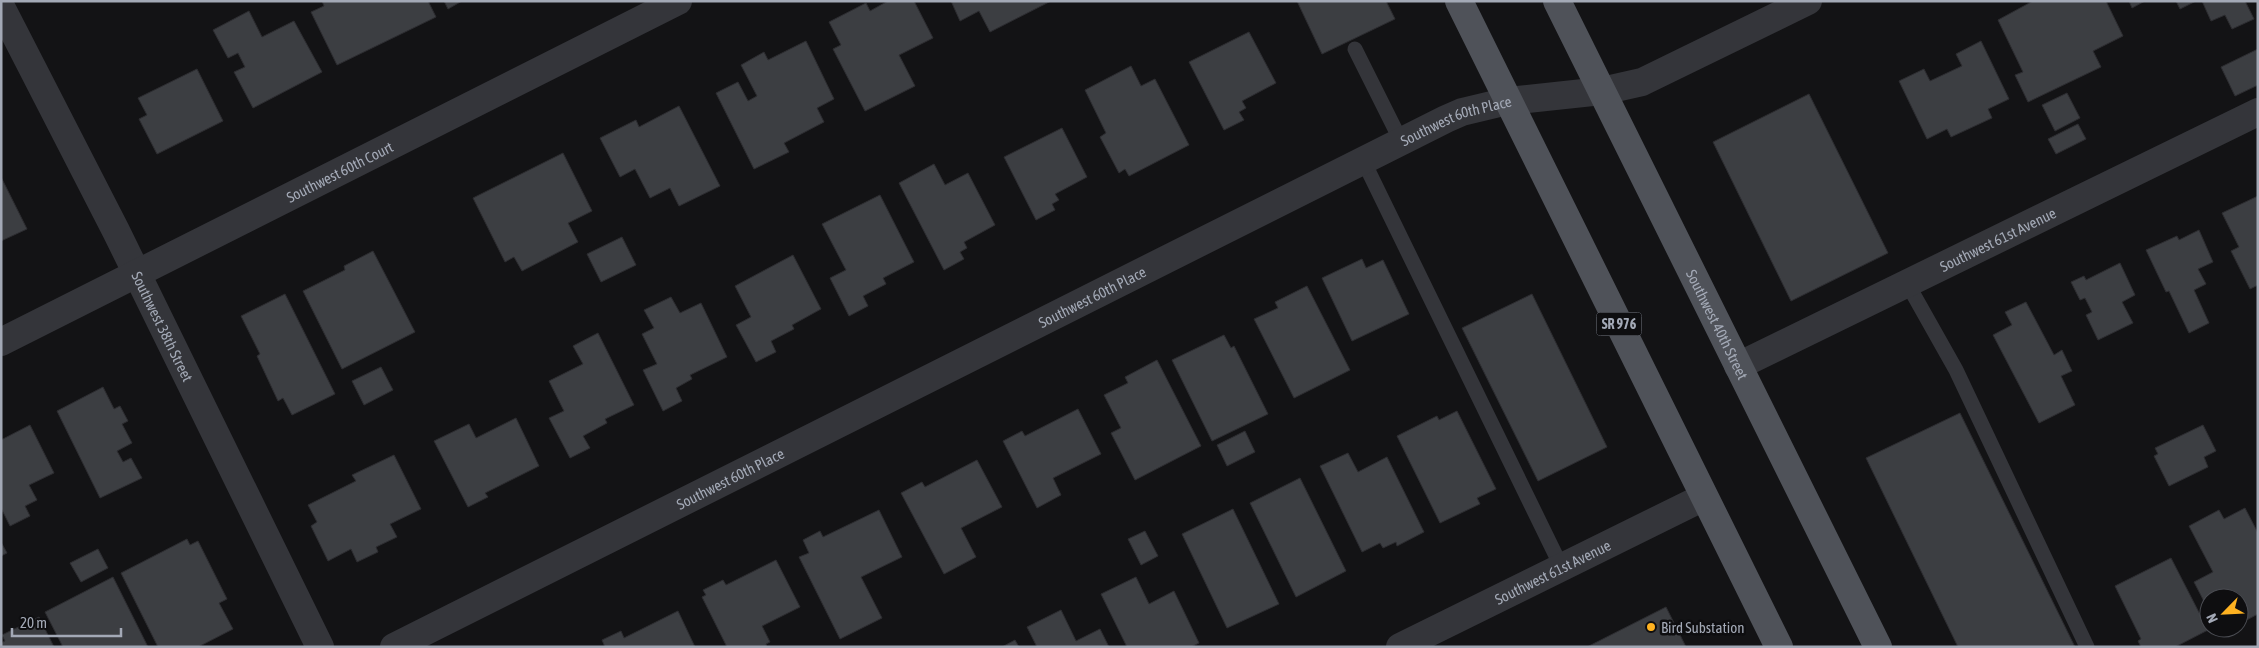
<svg xmlns="http://www.w3.org/2000/svg" width="2259" height="648" font-family="'Asap Condensed',sans-serif">
  <rect width="100%" height="100%" fill="#131315"/>
  <g fill="#3c3e42" stroke="#2d2d31">
    <polygon points="322,1 428,1 436,17 337,65 311,12 324,6"/>
    <polygon points="444,1 462,1 448,9"/>
    <polygon points="888,1 914,1 933,38 899,55 915,86 865,111 833,49 841,45 829,22 866,3 870,11"/>
    <polygon points="951,1 1051,1 990,32 979,11 960,21"/>
    <polygon points="1297,1 1386,1 1395,19 1322,54"/>
    <polygon points="2033,1 2106,1 2123,36 2093,51 2101,67 2028,102 2015,75 2023,72 1998,20"/>
    <polygon points="2129,1 2145,1 2132,8"/>
    <polygon points="2176,1 2196,1 2180,9"/>
    <polygon points="2202,1 2245,1 2254,19 2232,29 2225,15 2211,21"/>
    <polygon points="249,11 262,37 294,21 322,72 253,108 234,72 245,67 238,53 228,58 213,30"/>
    <polygon points="1249,32 1276,83 1242,101 1246,108 1239,112 1244,120 1224,130 1189,62"/>
    <polygon points="806,41 834,99 817,108 824,122 784,143 789,152 754,169 716,93 738,82 748,101 757,96 741,65 764,52 768,60"/>
    <polygon points="1981,41 2009,99 1988,109 1992,118 1951,137 1947,129 1927,139 1899,81 1924,69 1930,81 1962,66 1956,54"/>
    <polygon points="2258,49 2258,85 2235,96 2221,67"/>
    <polygon points="1131,66 1141,86 1155,79 1189,145 1129,176 1125,169 1119,173 1100,137 1106,133 1085,90"/>
    <polygon points="197,69 223,121 157,154 139,119 147,115 138,98"/>
    <polygon points="2067,93 2080,118 2055,131 2042,105"/>
    <polygon points="1809,94 1888,253 1791,301 1713,142"/>
    <polygon points="679,106 720,186 679,206 670,188 650,198 635,169 620,177 600,138 636,120 639,127"/>
    <polygon points="2078,124 2086,139 2056,154 2048,139"/>
    <polygon points="1062,128 1087,177 1055,194 1059,200 1052,204 1055,210 1036,220 1004,157"/>
    <polygon points="563,153 592,211 568,223 578,242 522,271 514,257 505,262 473,198"/>
    <polygon points="934,164 945,185 968,173 995,225 964,242 967,248 960,252 964,259 944,270 899,183"/>
    <polygon points="1,177 27,229 1,241"/>
    <polygon points="880,195 914,262 883,278 886,284 863,296 868,306 849,316 830,278 846,270 822,224"/>
    <polygon points="2258,196 2258,285 2250,289 2231,251 2239,247 2222,213"/>
    <polygon points="2199,230 2213,262 2198,269 2206,284 2194,290 2209,323 2189,333 2169,291 2166,292 2146,250 2177,236 2179,240"/>
    <polygon points="622,237 636,265 601,282 587,254"/>
    <polygon points="373,251 415,332 342,369 303,291 345,270 344,266"/>
    <polygon points="793,255 821,309 792,325 794,329 771,341 776,352 756,362 736,325 751,317 735,286"/>
    <polygon points="1362,259 1366,268 1383,260 1409,314 1352,341 1322,278"/>
    <polygon points="2120,263 2135,295 2122,302 2133,323 2098,340 2086,315 2092,312 2085,298 2080,300 2071,282 2084,276 2086,280"/>
    <polygon points="1307,286 1350,370 1294,398 1254,319 1278,308 1275,302"/>
    <polygon points="285,294 335,394 292,415 283,398 278,401 257,356 260,354 241,316"/>
    <polygon points="1532,294 1607,447 1538,481 1462,328"/>
    <polygon points="671,297 680,313 701,303 727,357 690,375 692,379 676,388 682,401 663,411 643,370 657,364 642,334 654,328 644,310"/>
    <polygon points="2026,302 2054,355 2062,350 2072,371 2061,376 2075,405 2039,423 1993,335 2012,325 2005,312"/>
    <polygon points="598,333 634,405 605,419 607,423 583,436 590,448 570,458 549,418 564,411 549,381 583,364 573,346"/>
    <polygon points="1224,335 1231,348 1234,346 1268,414 1212,441 1172,360"/>
    <polygon points="1157,360 1201,446 1135,480 1111,433 1121,428 1104,395 1128,383 1125,377"/>
    <polygon points="381,367 393,390 364,405 352,381"/>
    <polygon points="103,387 114,409 120,406 128,421 122,424 132,443 117,451 123,462 131,458 142,478 100,498 57,411"/>
    <polygon points="1078,409 1101,454 1053,478 1061,495 1037,508 1003,441 1022,431 1025,436"/>
    <polygon points="1457,411 1496,489 1477,498 1480,504 1440,523 1397,436 1437,416 1439,420"/>
    <polygon points="1960,413 2075,647 1958,647 1866,458"/>
    <polygon points="516,418 539,466 485,493 488,497 468,507 434,441 469,424 476,438"/>
    <polygon points="30,425 54,473 29,485 37,500 25,506 30,516 10,526 1,508 1,440"/>
    <polygon points="2203,425 2216,451 2204,457 2208,467 2169,486 2154,456 2158,454 2155,448"/>
    <polygon points="1245,431 1255,452 1227,466 1217,445"/>
    <polygon points="1348,453 1358,472 1387,457 1424,532 1397,546 1396,542 1383,548 1380,543 1362,552 1320,466"/>
    <polygon points="394,455 421,509 390,524 397,537 376,547 378,552 357,562 351,549 328,561 311,526 317,522 308,505 356,481 352,475"/>
    <polygon points="977,460 1002,507 961,528 976,557 944,574 901,493 922,482 925,487"/>
    <polygon points="1300,478 1346,571 1296,597 1250,503"/>
    <polygon points="2245,508 2258,533 2258,614 2239,624 2239,598 2209,598 2209,611 2194,582 2213,572 2189,526 2219,510 2224,519"/>
    <polygon points="1233,509 1279,604 1227,628 1182,534"/>
    <polygon points="879,510 902,557 861,577 882,618 840,639 799,557 809,553 803,540 820,531 823,537"/>
    <polygon points="1145,531 1158,556 1141,565 1128,539"/>
    <polygon points="187,539 190,545 198,541 227,599 219,603 233,629 198,647 158,647 121,573"/>
    <polygon points="1,542 7,553 1,556"/>
    <polygon points="98,549 108,568 81,582 70,563"/>
    <polygon points="2171,558 2208,630 2175,647 2141,647 2138,641 2141,639 2115,586"/>
    <polygon points="776,560 800,607 762,626 770,642 766,644 767,647 727,647 702,597 706,595 703,590 723,580 726,585"/>
    <polygon points="113,577 148,647 63,647 45,612"/>
    <polygon points="1136,577 1149,604 1174,591 1199,643 1191,647 1127,647 1101,594"/>
    <polygon points="1666,607 1686,647 1587,647"/>
    <polygon points="1061,610 1076,641 1100,629 1109,647 1037,647 1027,627"/>
    <polygon points="678,611 695,647 605,647 602,640 621,631 624,638"/>
    <polygon points="39,617 54,647 1,647 1,643 5,641 2,635"/>
    <polygon points="1015,640 1019,647 1002,647"/>
  </g>
  <g fill="none" stroke-linecap="round" stroke-linejoin="round">
    <g stroke="#34353a" stroke-width="15">
      <polyline points="1355,49 1401,141"/>
      <polyline points="1363,160 1561,566"/>
      <polyline points="1907,283 1956,370 2087,647"/>
    </g>
    <g stroke="#34353a" stroke-width="28">
      <path id="s1" d="M 1,7 L 116,231 L 320,647"/>
      <path id="s2" d="M 1,342 L 678,1"/>
      <path id="s3" d="M 1738,366 L 2258,112"/>
      <path id="s4" d="M 394,647 L 1446,119 L 1462,112 L 1508,101 L 1602,91 L 1642,82 L 1808,1"/>
      <path id="s5" d="M 1400,647 L 1704,497"/>
    </g>
    <g stroke="#4f5259" stroke-width="28">
      <polyline points="1459,1 1779,647"/>
      <path id="s6" d="M 1557,1 L 1878,647"/>
    </g>
  </g>
  <circle fill="#feb221" stroke="#0e0e10" stroke-width="2" cx="1651" cy="627" r="5"/>
  <g text-anchor="middle" dominant-baseline="central" stroke-width="5" stroke-linejoin="round" paint-order="stroke">
    <rect fill="#0e0e10" stroke="#767a84" stroke-width="1" x="1596.5" y="312.5" width="45" height="23" rx="4"/>
    <g font-size="14" font-weight="bold" fill="#a3a9b6">
      <text x="1619" y="324">SR 976</text>
    </g>
    <g font-size="15" fill="#a3a9b6" stroke="#0e0e10">
      <text stroke="none"><textPath href="#s4" startOffset="1186">Southwest 60th Place</textPath></text>
      <text stroke="none"><textPath href="#s2" startOffset="379">Southwest 60th Court</textPath></text>
      <text stroke="none"><textPath href="#s3" startOffset="289">Southwest 61st Avenue</textPath></text>
      <text stroke="none"><textPath href="#s4" startOffset="781">Southwest 60th Place</textPath></text>
      <text stroke="none"><textPath href="#s6" startOffset="361">Southwest 40th Street</textPath></text>
      <text stroke="none"><textPath href="#s1" startOffset="358">Southwest 38th Street</textPath></text>
      <text stroke="none"><textPath href="#s4" startOffset="376">Southwest 60th Place</textPath></text>
      <text stroke="none"><textPath href="#s5" startOffset="170">Southwest 61st Avenue</textPath></text>
    </g>
    <g font-size="15" fill="#a3a9b6" stroke="#0e0e10" text-anchor="start">
      <text x="1661" y="627">Bird Substation</text>
    </g>
  </g>
  <rect width="2259" height="648" fill="none" stroke="#a3a9b6" stroke-width="5"/>
  <g transform="translate(2224 613) rotate(246)"><circle r="24" fill="#0e0e10" stroke="#4a4c52"/>
  <path d="M0-4L9 19L0 12L-9 19Z" fill="#feb221"/>
  <text y="-8" font-size="14" font-weight="bold" text-anchor="middle" fill="#a3a9b6">N</text>
  </g>
  <path d="M12 628v8h109v-8" fill="none" stroke="#a3a9b6" stroke-width="2.5"/>
  <text x="20" y="628" font-size="15" fill="#a3a9b6" stroke="#0e0e10" stroke-width="4" paint-order="stroke">20 m</text>
</svg>
